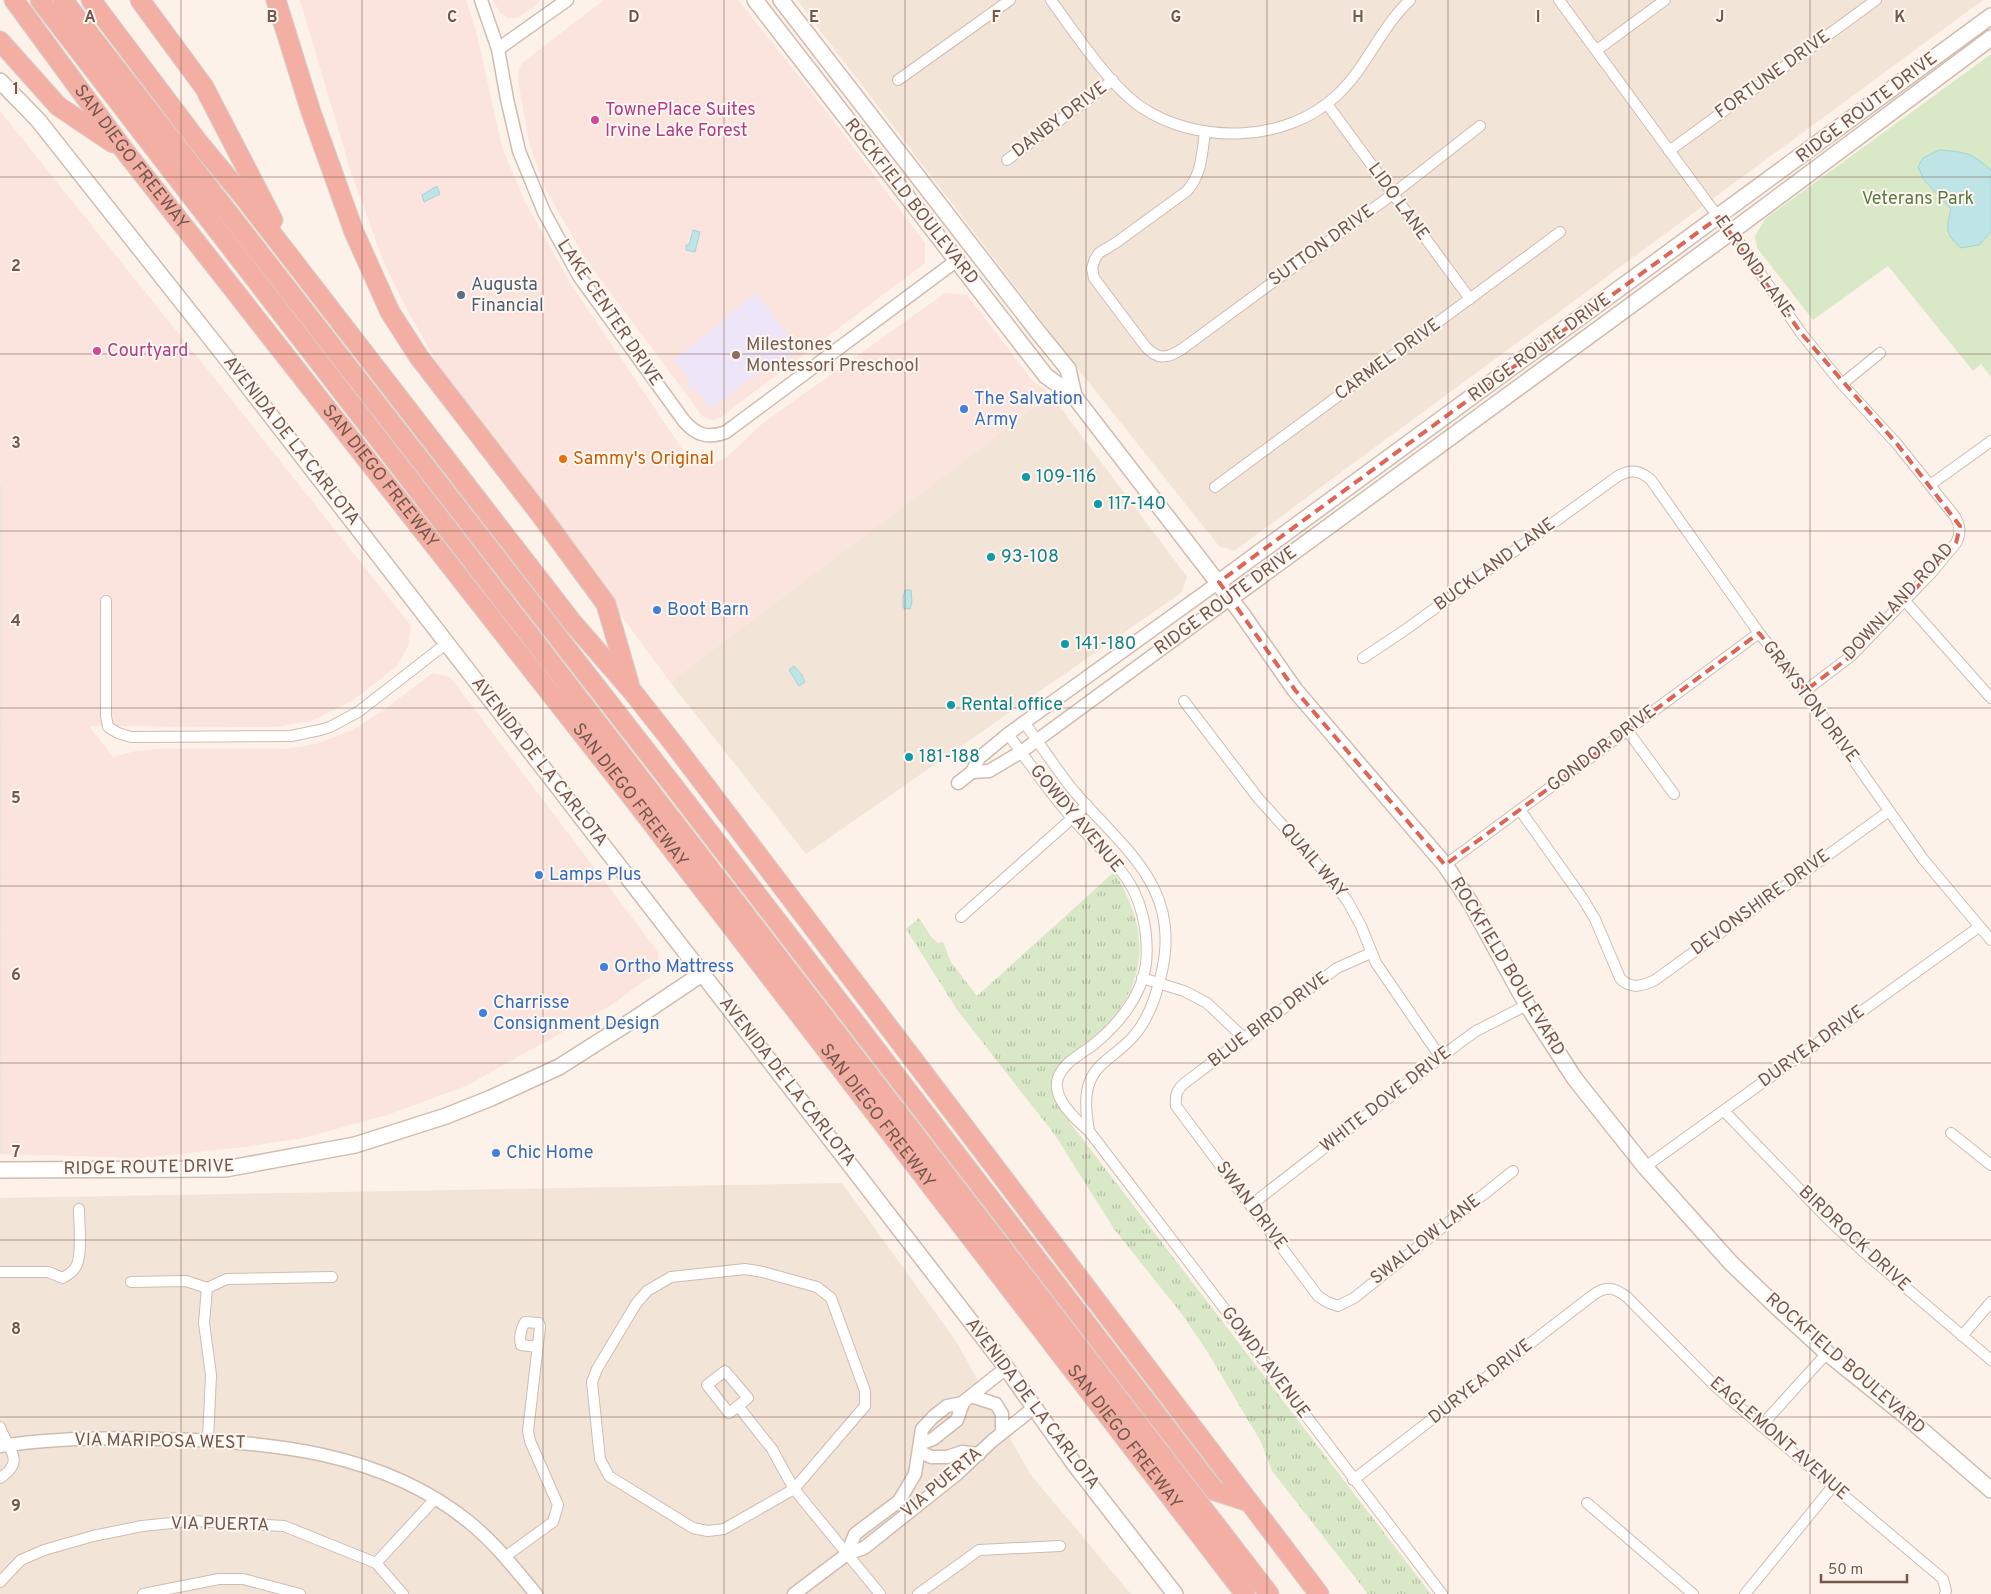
<svg xmlns="http://www.w3.org/2000/svg" width="1991" height="1594" font-family="Overpass,sans-serif">
  <defs>
    <pattern id="grass-tufts" width="24" height="20" patternUnits="userSpaceOnUse" patternTransform="scale(1.25)"><rect width="24" height="20" fill="#d9e9c8"/><path d="M3 7l-1-3M5 7V3M7 7l1-3M15 17l-1-3M17 17v-4M19 17l1-3" fill="none" stroke="#b5c0a5"/></pattern>
  </defs>
  <rect width="100%" height="100%" fill="#fcf2e9"/>
  <g fill="#f3e4d8">
    <polygon points="797,0 1983,0 1234,551 1219,546 1082,374"/>
    <polygon points="1051,395 1187,577 1181,593 806,854 670,682"/>
    <polygon points="0,486 3,486 2,1154 0,1154"/>
    <polygon points="842,1183 956,1341 1030,1474 1131,1594 0,1594 0,1198"/>
  </g>
  <g fill="#fbe3de">
    <polygon points="300,0 466,0 477,35 502,147 524,200 570,283 687,456 694,461 714,463 726,458 763,423 945,293 967,295 1032,380 1051,395 670,682 441,370 405,306 384,263 351,172"/>
    <polygon points="493,0 541,0 520,17 514,18 508,18 500,13"/>
    <polygon points="604,0 738,0 810,90 925,243 925,263 721,417 713,420 703,417 585,258 546,190 529,143 518,80 519,70 522,63"/>
    <polygon points="0,111 239,409 411,626 408,646 397,666 353,700 311,721 276,727 89,726 113,757 136,751 157,749 283,749 304,746 319,743 352,730 381,712 433,673 450,677 658,952 659,970 613,1004 466,1086 387,1115 303,1138 244,1147 141,1158 2,1154 3,486 0,486"/>
  </g>
  <polygon fill="#efe5f8" points="756,293 799,350 767,374 763,369 711,409 698,391 695,389 691,392 686,384 689,382 688,378 674,359 725,320 724,318"/>
  <path fill="url(#grass-tufts)" d="M 1114,872 C 1146,923 1151,972 1111,1021 C 1103,1030 1092,1038 1082,1046 C 1073,1054 1054,1066 1052,1079 C 1049,1099 1067,1118 1078,1133 L 1431,1594 L 1368,1594 L 1272,1471 L 1261,1442 L 1207,1351 L 1181,1313 L 1114,1229 L 1055,1135 L 958,1011 L 906,929 L 919,918 L 932,938 L 938,943 L 943,942 L 951,962 L 977,996 Z"/>
  <polygon fill="#d9e9c8" points="1991,54 1991,377 1981,364 1973,371 1888,266 1813,320 1757,248 1755,236 1765,219"/>
  <g fill="#bee4e5" stroke="#a5d4d6">
    <path d="M 1939,150 C 1965,152 1971,152 1991,170 L 1991,232 L 1979,245 L 1961,248 C 1945,234 1946,229 1951,209 L 1924,180 L 1918,167 L 1923,158 Z"/>
    <polygon points="437,186 440,194 424,202 422,195"/>
    <polygon points="693,230 700,232 695,252 686,250 686,245 689,245"/>
    <polygon points="905,590 911,590 912,602 910,609 903,608 903,597"/>
    <polygon points="794,666 802,675 805,682 799,686 789,670"/>
  </g>
  <g fill="none" stroke-linecap="round" stroke-linejoin="round">
    <g stroke="#d0bcb1" stroke-width="12">
      <g id="minor">
        <path d="M 1051,0 C 1074,32 1110,86 1141,107 C 1197,145 1286,143 1336,96 C 1366,69 1380,28 1410,0"/>
        <path d="M 1559,0 L 1707,202 L 1739,242 L 1801,333 L 1842,384 L 1897,444 L 1953,514 C 1960,523 1962,532 1956,543 L 1932,572 L 1851,656 L 1805,691"/>
        <polyline points="1597,50 1665,0"/>
        <polyline points="898,80 1010,0"/>
        <polyline points="1327,104 1470,299"/>
        <path d="M 1205,132 C 1202,153 1202,174 1187,191 L 1117,242 L 1099,253 L 1095,259 L 1092,268 L 1094,278 L 1145,346 C 1157,360 1167,359 1182,349 L 1393,194 L 1480,126"/>
        <polyline points="1669,151 1876,0"/>
        <polyline points="1007,160 1113,80"/>
        <polyline points="1842,384 1880,353"/>
        <polyline points="1930,485 1991,441"/>
        <polyline points="1215,487 1560,232"/>
        <polyline points="106,601 106,716 108,727 118,733 131,737 291,736 320,730 330,727 358,712 447,643"/>
        <polyline points="1905,601 1991,698"/>
        <path d="M 1363,658 L 1405,630 L 1618,476 C 1631,469 1640,470 1651,480 L 1759,633 L 1805,691 L 1923,859 L 1991,940"/>
        <polyline points="1184,701 1258,798 1330,878 1348,902 1361,926 1376,963 1441,1058"/>
        <path d="M 1024,722 C 1040,744 1056,769 1073,790 C 1124,850 1185,888 1160,979 C 1155,1000 1148,1020 1133,1037 C 1124,1047 1112,1055 1102,1064 C 1082,1082 1085,1107 1089,1131"/>
        <polyline points="1627,730 1674,794"/>
        <path d="M 1008,734 C 1029,763 1049,792 1072,818 C 1088,836 1106,852 1121,871 C 1142,896 1149,933 1146,964 C 1142,996 1117,1026 1093,1045 C 1081,1054 1063,1063 1058,1078 C 1051,1098 1076,1120 1089,1131 L 1442,1594"/>
        <path d="M 1520,810 L 1583,899 L 1595,919 L 1620,978 C 1630,990 1643,986 1655,980 L 1889,811"/>
        <polyline points="1445,865 1759,633"/>
        <polyline points="961,917 1087,805"/>
        <path d="M 1371,953 L 1337,968 L 1186,1082 C 1177,1089 1175,1094 1176,1106 L 1318,1296 L 1327,1302 L 1338,1306 L 1354,1298 L 1513,1171"/>
        <polyline points="1142,978 1184,991 1207,1003 1245,1039"/>
        <polyline points="1724,1111 1829,1220 1865,1253 1991,1360"/>
        <polyline points="1951,1133 1991,1165"/>
        <polyline points="1645,1167 1979,927"/>
        <polyline points="1251,1205 1458,1044 1476,1031 1527,1005"/>
        <polygon points="745,1269 763,1272 817,1287 831,1298 865,1391 865,1406 794,1489 724,1529 708,1531 693,1528 609,1476 600,1459 592,1382 597,1369 636,1304 647,1291 671,1277"/>
        <path d="M 0,1272 L 48,1272 L 63,1278 C 67,1275 72,1273 75,1268 C 83,1258 79,1224 79,1209"/>
        <polyline points="131,1282 186,1281 207,1288 227,1279 332,1277"/>
        <polyline points="207,1288 204,1323 211,1375 208,1440"/>
        <polyline points="1962,1336 1991,1302"/>
        <polyline points="738,1406 748,1398 725,1371 707,1385 729,1413 738,1406 772,1449 794,1489 880,1594"/>
        <polyline points="1761,1426 1827,1353"/>
        <path d="M 0,1427 C 7,1448 27,1461 0,1478"/>
        <path d="M 1353,1480 L 1593,1295 C 1606,1286 1614,1287 1627,1297 L 1715,1386 L 1738,1406 L 1943,1579 L 1946,1591 L 1945,1594"/>
        <polyline points="1587,1503 1693,1594"/>
        <path d="M 506,1556 L 553,1522 L 558,1505 L 530,1441 L 528,1431 L 540,1327 L 539,1323 L 525,1322 C 521,1328 519,1338 521,1345 L 537,1347"/>
        <polyline points="376,1563 435,1499"/>
        <polyline points="0,1582 21,1560 44,1550 93,1536 142,1526 192,1521 284,1526 376,1563 403,1594"/>
        <polyline points="143,1594 219,1579 243,1579 300,1594"/>
        <polyline points="918,1594 979,1550 1060,1546"/>
        <polyline points="1745,1594 1833,1486"/>
      </g>
    </g>
    <g stroke="#d0bcb1" stroke-width="15">
      <g id="tertiary">
        <path d="M 481,0 L 498,49 L 507,99 L 519,151 L 544,212 L 579,276 L 684,421 C 696,435 708,439 726,432 L 956,261"/>
        <polyline points="498,49 567,0"/>
        <polyline points="972,772 989,771 1021,752 1231,598"/>
        <polyline points="958,783 972,772 979,758 1008,734 1219,582"/>
        <polyline points="971,1396 996,1404 1002,1414 1002,1433"/>
        <polyline points="957,1407 1006,1368"/>
        <polyline points="920,1444 933,1439 957,1420 963,1403"/>
        <path d="M 0,1446 C 54,1438 108,1437 162,1439 C 269,1441 383,1452 469,1522 C 495,1543 515,1569 536,1594"/>
        <polyline points="919,1451 931,1457 947,1457 962,1452 979,1454"/>
        <polyline points="847,1554 855,1534 899,1501 915,1474 922,1429 933,1417 947,1406 963,1403"/>
        <polyline points="794,1594 847,1554 864,1548 957,1474 992,1441 1035,1407"/>
      </g>
    </g>
    <g stroke="#d2bbaf" stroke-width="18">
      <g id="secondary">
        <polyline points="755,0 1046,376 1074,396 1242,614 1295,690 1445,865 1470,902 1527,1005 1575,1079 1645,1167 1731,1263 1779,1309 1827,1353 1908,1418 1991,1490"/>
        <polyline points="781,0 1038,332 1068,369 1074,396"/>
        <polyline points="0,81 38,120 223,354 844,1157 1002,1362 1075,1465 1175,1594"/>
        <polyline points="1219,582 1991,16"/>
        <polyline points="1231,598 1731,232 1991,38"/>
        <polyline points="0,1170 225,1169 355,1145 446,1116 491,1098 559,1067 636,1018 703,973"/>
      </g>
    </g>
    <g stroke="#d8d0cd" stroke-width="21">
      <g id="motorway">
        <path id="s1" d="M 14,0 L 124,150 L 631,796 L 1245,1594"/>
        <polyline points="40,0 1269,1594"/>
        <polyline points="63,0 672,784 1215,1491 1249,1502"/>
        <polyline points="91,0 199,143 243,196 572,622 632,691 673,743 1319,1594"/>
        <polyline points="140,0 204,87 273,220"/>
        <polyline points="276,0 311,112 354,232 390,312 419,357 540,514 606,604 629,683"/>
        <polyline points="0,41 58,106 113,143"/>
      </g>
    </g>
    <use href="#minor" stroke="#fff" stroke-width="10"/>
    <use href="#tertiary" stroke="#fff" stroke-width="12"/>
    <use href="#secondary" stroke="#fff" stroke-width="15"/>
    <use href="#motorway" stroke="#f3afa3" stroke-width="19"/>
  </g>
  <path fill="none" stroke="#e06454" stroke-width="4" stroke-dasharray="10 6" stroke-linejoin="round" d="M 1719,217 L 1801,333 L 1897,444 L 1960,526 L 1956,543 L 1905,601 L 1851,656 L 1805,691 L 1759,633 L 1445,865 L 1295,690 L 1219,582 Z"/>
  <path fill="none" stroke="#75574d" stroke-width="1" stroke-opacity="0.55" d="M 181,0 L 181,1594M 362,0 L 362,1594M 543,0 L 543,1594M 724,0 L 724,1594M 905,0 L 905,1594M 1086,0 L 1086,1594M 1267,0 L 1267,1594M 1448,0 L 1448,1594M 1629,0 L 1629,1594M 1810,0 L 1810,1594M 0,177 L 1991,177M 0,354 L 1991,354M 0,531 L 1991,531M 0,708 L 1991,708M 0,886 L 1991,886M 0,1063 L 1991,1063M 0,1240 L 1991,1240M 0,1417 L 1991,1417"/>
  <g fill="#d1479c" stroke="#fef7f0" stroke-width="2">
    <circle cx="595" cy="120" r="5"/>
    <circle cx="97" cy="351" r="5"/>
  </g>
  <circle fill="#5c6f8a" stroke="#fef7f0" stroke-width="2" cx="461" cy="295" r="5"/>
  <circle fill="#8d6e63" stroke="#fef7f0" stroke-width="2" cx="736" cy="355" r="5"/>
  <g fill="#3f7fe0" stroke="#fef7f0" stroke-width="2">
    <circle cx="964" cy="409" r="5"/>
    <circle cx="657" cy="610" r="5"/>
    <circle cx="539" cy="875" r="5"/>
    <circle cx="604" cy="967" r="5"/>
    <circle cx="483" cy="1013" r="5"/>
    <circle cx="496" cy="1153" r="5"/>
  </g>
  <circle fill="#e8710a" stroke="#fef7f0" stroke-width="2" cx="563" cy="459" r="5"/>
  <g fill="#0f9aa8" stroke="#fef7f0" stroke-width="2">
    <circle cx="1026" cy="477" r="5"/>
    <circle cx="1098" cy="504" r="5"/>
    <circle cx="991" cy="557" r="5"/>
    <circle cx="1065" cy="644" r="5"/>
    <circle cx="951" cy="705" r="5"/>
    <circle cx="909" cy="757" r="5"/>
  </g>
  <g text-anchor="middle" dominant-baseline="central" stroke-width="4" stroke-linejoin="round" paint-order="stroke">
    <g font-size="18" fill="#75574d" stroke="#fef7f0">
      <text transform="translate(1773 75) rotate(-36)">FORTUNE DRIVE</text>
      <text transform="translate(1867 108) rotate(-37)">RIDGE ROUTE DRIVE</text>
      <text transform="translate(1060 120) rotate(-37)">DANBY DRIVE</text>
      <text stroke="none"><textPath href="#s1" startOffset="196">SAN DIEGO FREEWAY</textPath></text>
      <text transform="translate(911 202) rotate(52)">ROCKFIELD BOULEVARD</text>
      <text transform="translate(1398 202) rotate(54)">LIDO LANE</text>
      <text transform="translate(1322 246) rotate(-36)">SUTTON DRIVE</text>
      <text transform="translate(1754 267) rotate(54)">ELROND LANE</text>
      <text transform="translate(609 313) rotate(56)">LAKE CENTER DRIVE</text>
      <text transform="translate(1540 348) rotate(-36)">RIDGE ROUTE DRIVE</text>
      <text transform="translate(1388 360) rotate(-36)">CARMEL DRIVE</text>
      <text transform="translate(291 441) rotate(52)">AVENIDA DE LA CARLOTA</text>
      <text stroke="none"><textPath href="#s1" startOffset="601">SAN DIEGO FREEWAY</textPath></text>
      <text transform="translate(1495 565) rotate(-36)">BUCKLAND LANE</text>
      <text transform="translate(1226 601) rotate(-36)">RIDGE ROUTE DRIVE</text>
      <text transform="translate(1899 602) rotate(-47)">DOWNLAND ROAD</text>
      <text transform="translate(1810 702) rotate(53)">GRAYSTON DRIVE</text>
      <text transform="translate(1602 749) rotate(-37)">GONDOR DRIVE</text>
      <text transform="translate(539 762) rotate(52)">AVENIDA DE LA CARLOTA</text>
      <text stroke="none"><textPath href="#s1" startOffset="1006">SAN DIEGO FREEWAY</textPath></text>
      <text transform="translate(1076 819) rotate(50)">GOWDY AVENUE</text>
      <text transform="translate(1313 861) rotate(49)">QUAIL WAY</text>
      <text transform="translate(1761 903) rotate(-36)">DEVONSHIRE DRIVE</text>
      <text transform="translate(1507 967) rotate(59)">ROCKFIELD BOULEVARD</text>
      <text transform="translate(1269 1020) rotate(-37)">BLUE BIRD DRIVE</text>
      <text transform="translate(1812 1047) rotate(-36)">DURYEA DRIVE</text>
      <text transform="translate(787 1082) rotate(52)">AVENIDA DE LA CARLOTA</text>
      <text transform="translate(1386 1100) rotate(-38)">WHITE DOVE DRIVE</text>
      <text stroke="none"><textPath href="#s1" startOffset="1411">SAN DIEGO FREEWAY</textPath></text>
      <text transform="translate(149 1168) rotate(-1)">RIDGE ROUTE DRIVE</text>
      <text transform="translate(1251 1206) rotate(53)">SWAN DRIVE</text>
      <text transform="translate(1854 1239) rotate(43)">BIRDROCK DRIVE</text>
      <text transform="translate(1426 1240) rotate(-38)">SWALLOW LANE</text>
      <text transform="translate(1265 1363) rotate(53)">GOWDY AVENUE</text>
      <text transform="translate(1845 1364) rotate(41)">ROCKFIELD BOULEVARD</text>
      <text transform="translate(1481 1382) rotate(-38)">DURYEA DRIVE</text>
      <text transform="translate(1032 1404) rotate(53)">AVENIDA DE LA CARLOTA</text>
      <text stroke="none"><textPath href="#s1" startOffset="1816">SAN DIEGO FREEWAY</textPath></text>
      <text transform="translate(1779 1439) rotate(41)">EAGLEMONT AVENUE</text>
      <text transform="translate(160 1442) rotate(1)">VIA MARIPOSA WEST</text>
      <text transform="translate(942 1483) rotate(-40)">VIA PUERTA</text>
      <text transform="translate(220 1525) rotate(1)">VIA PUERTA</text>
    </g>
    <g font-size="18" fill="#b23c85" stroke="#fef7f0" text-anchor="start">
      <text x="605" y="110">TownePlace Suites<tspan x="605" dy="21">Irvine Lake Forest</tspan></text>
      <text x="107" y="351">Courtyard</text>
    </g>
    <g font-size="18" fill="#5b7a45" stroke="#fef7f0">
      <text x="1918" y="199">Veterans Park</text>
    </g>
    <g font-size="18" fill="#4e5e75" stroke="#fef7f0" text-anchor="start">
      <text x="471" y="285">Augusta<tspan x="471" dy="21">Financial</tspan></text>
    </g>
    <g font-size="18" fill="#785e54" stroke="#fef7f0" text-anchor="start">
      <text x="746" y="345">Milestones<tspan x="746" dy="21">Montessori Preschool</tspan></text>
    </g>
    <g font-size="18" fill="#366cbe" stroke="#fef7f0" text-anchor="start">
      <text x="974" y="399">The Salvation<tspan x="974" dy="21">Army</tspan></text>
      <text x="667" y="610">Boot Barn</text>
      <text x="549" y="875">Lamps Plus</text>
      <text x="614" y="967">Ortho Mattress</text>
      <text x="493" y="1003">Charrisse<tspan x="493" dy="21">Consignment Design</tspan></text>
      <text x="506" y="1153">Chic Home</text>
    </g>
    <g font-size="18" fill="#c56008" stroke="#fef7f0" text-anchor="start">
      <text x="573" y="459">Sammy's Original</text>
    </g>
    <g font-size="18" fill="#0d838f" stroke="#fef7f0" text-anchor="start">
      <text x="1036" y="477">109-116</text>
      <text x="1108" y="504">117-140</text>
      <text x="1001" y="557">93-108</text>
      <text x="1075" y="644">141-180</text>
      <text x="961" y="705">Rental office</text>
      <text x="919" y="757">181-188</text>
    </g>
  </g>
  <g font-size="16" text-anchor="middle" font-weight="bold" fill="#75574d" stroke="#fef7f0" stroke-width="4" stroke-linejoin="round" paint-order="stroke">
    <text x="90" y="22">A</text>
    <text x="272" y="22">B</text>
    <text x="452" y="22">C</text>
    <text x="634" y="22">D</text>
    <text x="814" y="22">E</text>
    <text x="996" y="22">F</text>
    <text x="1176" y="22">G</text>
    <text x="1358" y="22">H</text>
    <text x="1538" y="22">I</text>
    <text x="1720" y="22">J</text>
    <text x="1900" y="22">K</text>
    <text x="16" y="94">1</text>
    <text x="16" y="271">2</text>
    <text x="16" y="448">3</text>
    <text x="16" y="626">4</text>
    <text x="16" y="803">5</text>
    <text x="16" y="980">6</text>
    <text x="16" y="1157">7</text>
    <text x="16" y="1334">8</text>
    <text x="16" y="1511">9</text>
  </g>
  <path d="M1821 1574v8h86v-8" fill="none" stroke="#75574d" stroke-width="2.5"/>
  <text x="1828" y="1574" font-size="15" fill="#75574d" stroke="#fef7f0" stroke-width="4" paint-order="stroke">50 m</text>
</svg>
